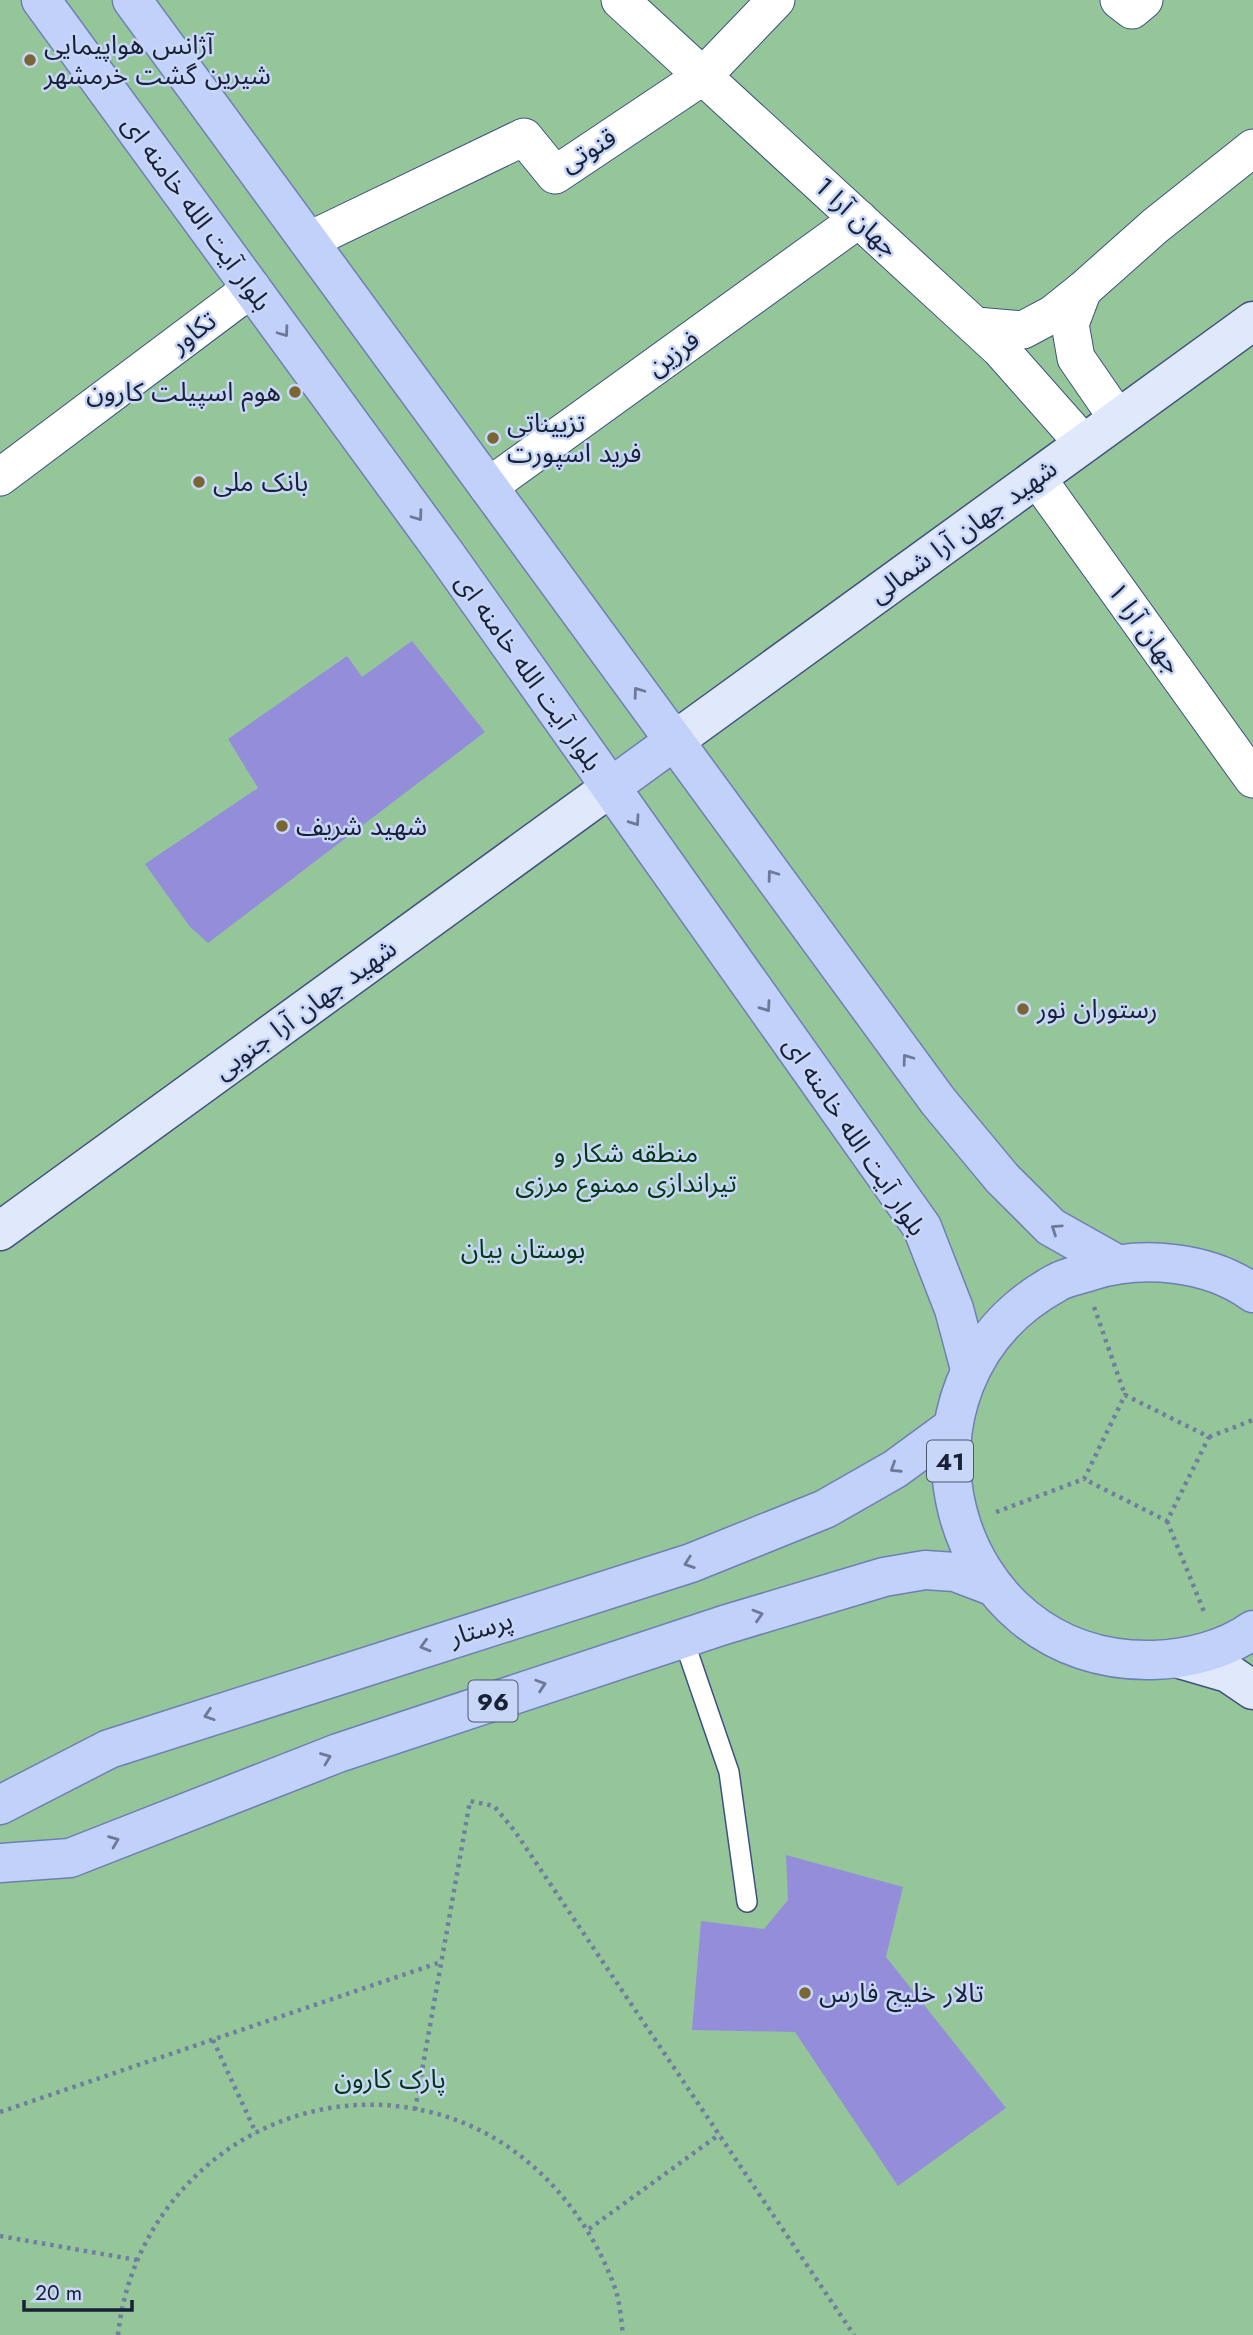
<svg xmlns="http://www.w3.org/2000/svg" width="1253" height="2335" font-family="Jost,'Noto Sans Arabic',sans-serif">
  <rect width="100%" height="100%" fill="#b7c9f6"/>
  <rect fill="#95c69a" x="0" y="0" width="1253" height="2335"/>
  <g fill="#948dda">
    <polygon points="412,641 485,732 208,943 190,927 145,864 258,788 228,739 347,656 362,677"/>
    <polygon points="786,1855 903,1887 886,1957 1006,2108 898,2186 795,2032 692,2030 701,1921 764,1929 788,1900"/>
  </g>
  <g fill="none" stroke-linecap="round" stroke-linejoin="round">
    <g stroke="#3f5181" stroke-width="22">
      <polyline id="lane" points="683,1638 729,1772 747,1902"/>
    </g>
    <g stroke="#3f5181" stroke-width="39">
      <g id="street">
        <polyline points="620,0 1000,349 1084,444"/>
        <polyline points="1119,0 1132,10 1144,0"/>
        <polyline points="308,241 524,137 555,175 703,76 776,0"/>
        <polyline points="976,326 1023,330 1053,314 1083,290"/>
        <polyline points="1118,419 1076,358 1070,324 1083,290 1155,226 1253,148"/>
        <polyline points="0,477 252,288"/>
        <polyline points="1037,478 1253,779"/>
        <polyline points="488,487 859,219"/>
      </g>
    </g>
    <g stroke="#3f5181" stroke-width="41">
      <g id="secondary">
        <polyline points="674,741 1253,321"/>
        <polyline points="0,1231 611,787"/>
        <polyline points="1180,1659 1228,1673 1253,1690"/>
      </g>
    </g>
    <g stroke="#6c80b3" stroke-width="41">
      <g id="primary">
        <polyline points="41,0 447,556 922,1227 954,1309 970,1369"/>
        <polyline points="132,0 938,1101 1002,1178 1051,1227 1115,1263"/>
        <polyline points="611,787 674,741"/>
        <path d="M 1253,1293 C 1209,1261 1142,1255 1091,1271 C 1080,1275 1066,1277 1056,1283 C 873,1383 944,1665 1153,1660 C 1187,1659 1225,1650 1253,1630"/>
        <polyline points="0,1805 109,1749 691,1563 825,1509 895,1469 951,1428"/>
        <polyline points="0,1863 70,1858 338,1753 724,1625 884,1577 925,1570 955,1572 992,1586"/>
      </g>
    </g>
    <g stroke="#707ea0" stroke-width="4.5" stroke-dasharray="3.5 5" stroke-linecap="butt">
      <polyline points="1094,1307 1125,1395"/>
      <polyline points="1209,1437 1253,1420"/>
      <polyline points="996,1512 1084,1479 1125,1395 1209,1437 1167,1521 1084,1479"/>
      <polyline points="1167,1521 1205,1614"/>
      <polyline points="213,2040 256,2133"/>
      <polyline points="415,2110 470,1801 494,1806 514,1830 854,2335"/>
      <polyline points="0,2112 441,1962"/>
      <polyline points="589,2229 720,2134"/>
      <polyline points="0,2236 137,2260"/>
      <path d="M 118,2335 C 134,2183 279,2075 430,2112 C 518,2133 585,2205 615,2288 C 620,2302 621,2320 623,2335"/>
    </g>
    <use href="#lane" stroke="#fff" stroke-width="19"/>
    <use href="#street" stroke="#fff" stroke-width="37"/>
    <use href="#secondary" stroke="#e0e8fc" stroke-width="38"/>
    <use href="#primary" stroke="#c1d1fa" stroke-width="38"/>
  </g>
  <defs><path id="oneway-chevron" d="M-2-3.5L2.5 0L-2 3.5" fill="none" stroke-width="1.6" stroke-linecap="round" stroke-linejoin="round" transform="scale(1.75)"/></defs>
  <g stroke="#6d7998">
    <use href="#oneway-chevron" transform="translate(284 332) rotate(54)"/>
    <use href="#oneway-chevron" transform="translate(418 516) rotate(54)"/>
    <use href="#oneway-chevron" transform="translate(638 692) rotate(-126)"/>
    <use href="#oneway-chevron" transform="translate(635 821) rotate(55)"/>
    <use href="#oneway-chevron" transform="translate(772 875) rotate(-126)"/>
    <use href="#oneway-chevron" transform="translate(766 1007) rotate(55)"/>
    <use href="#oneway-chevron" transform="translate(907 1059) rotate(-126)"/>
    <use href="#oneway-chevron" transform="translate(1056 1229) rotate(-146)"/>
    <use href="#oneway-chevron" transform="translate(895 1468) rotate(147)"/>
    <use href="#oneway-chevron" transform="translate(689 1563) rotate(161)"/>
    <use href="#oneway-chevron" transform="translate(758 1615) rotate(-17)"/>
    <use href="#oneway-chevron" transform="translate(425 1646) rotate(163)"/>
    <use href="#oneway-chevron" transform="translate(541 1685) rotate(-18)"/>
    <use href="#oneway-chevron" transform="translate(209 1715) rotate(162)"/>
    <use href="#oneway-chevron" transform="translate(326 1758) rotate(-21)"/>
    <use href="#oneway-chevron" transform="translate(114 1841) rotate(-22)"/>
  </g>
  <g fill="#7a6635" stroke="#c8d6f8" stroke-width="2.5">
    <circle cx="30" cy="60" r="7"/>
    <circle cx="295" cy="392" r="7"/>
    <circle cx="493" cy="438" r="7"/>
    <circle cx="199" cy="482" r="7"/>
    <circle cx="282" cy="826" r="7"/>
    <circle cx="1023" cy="1009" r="7"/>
    <circle cx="805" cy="1993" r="7"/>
  </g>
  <g text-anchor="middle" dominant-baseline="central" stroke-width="5" stroke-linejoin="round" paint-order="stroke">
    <g fill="#c8d6f8" stroke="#4e5770" stroke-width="2">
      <rect x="927" y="1440.5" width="46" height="41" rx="5"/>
      <rect x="468.5" y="1680.5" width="49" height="41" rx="5"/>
    </g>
    <g font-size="24" font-weight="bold" fill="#192136">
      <text x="950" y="1461">41</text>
      <text x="493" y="1701">96</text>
    </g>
    <g font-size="26" fill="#192136" stroke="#c8d6f8" text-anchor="start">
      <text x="44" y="45">آژانس هواپیمایی<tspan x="44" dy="30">شیرین گشت خرمشهر</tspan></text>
      <text x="281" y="392" text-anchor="end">هوم اسپیلت کارون</text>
      <text x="507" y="423">تزییناتی<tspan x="507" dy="30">فرید اسپورت</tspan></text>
      <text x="213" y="482">بانک ملی</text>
      <text x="296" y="826">شهید شریف</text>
      <text x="1037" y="1009">رستوران نور</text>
      <text x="819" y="1993">تالار خلیج فارس</text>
    </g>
    <g font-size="26" fill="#192136" stroke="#c8d6f8">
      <text transform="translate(588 150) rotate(-31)">قنوتی</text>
      <text transform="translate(197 213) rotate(54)">بلوار آیت الله خامنه ای</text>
      <text transform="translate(857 217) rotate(43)">جهان آرا 1</text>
      <text transform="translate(193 332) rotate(-37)">تکاور</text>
      <text transform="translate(673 353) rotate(-36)">فرزین</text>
      <text transform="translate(963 531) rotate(-36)">شهید جهان آرا شمالی</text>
      <text transform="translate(1145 628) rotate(54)">جهان آرا ۱</text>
      <text transform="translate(529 672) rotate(55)">بلوار آیت الله خامنه ای</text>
      <text transform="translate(305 1009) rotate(-36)">شهید جهان آرا جنوبی</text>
      <text transform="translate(855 1136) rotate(56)">بلوار آیت الله خامنه ای</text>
      <text transform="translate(481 1628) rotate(-17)">پرستار</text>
    </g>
    <g font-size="26" fill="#023710" stroke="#c8d6f8">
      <text x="626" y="1153">منطقه شکار و<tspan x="626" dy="30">تیراندازی ممنوع مرزی</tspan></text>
      <text x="523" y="1249">بوستان بیان</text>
      <text x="390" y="2079">پارک کارون</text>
    </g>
  </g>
  <path d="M24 2300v10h108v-10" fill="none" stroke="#192136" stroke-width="3.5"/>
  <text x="35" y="2300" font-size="21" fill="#192136" stroke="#c8d6f8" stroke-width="5" paint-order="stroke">20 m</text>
</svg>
